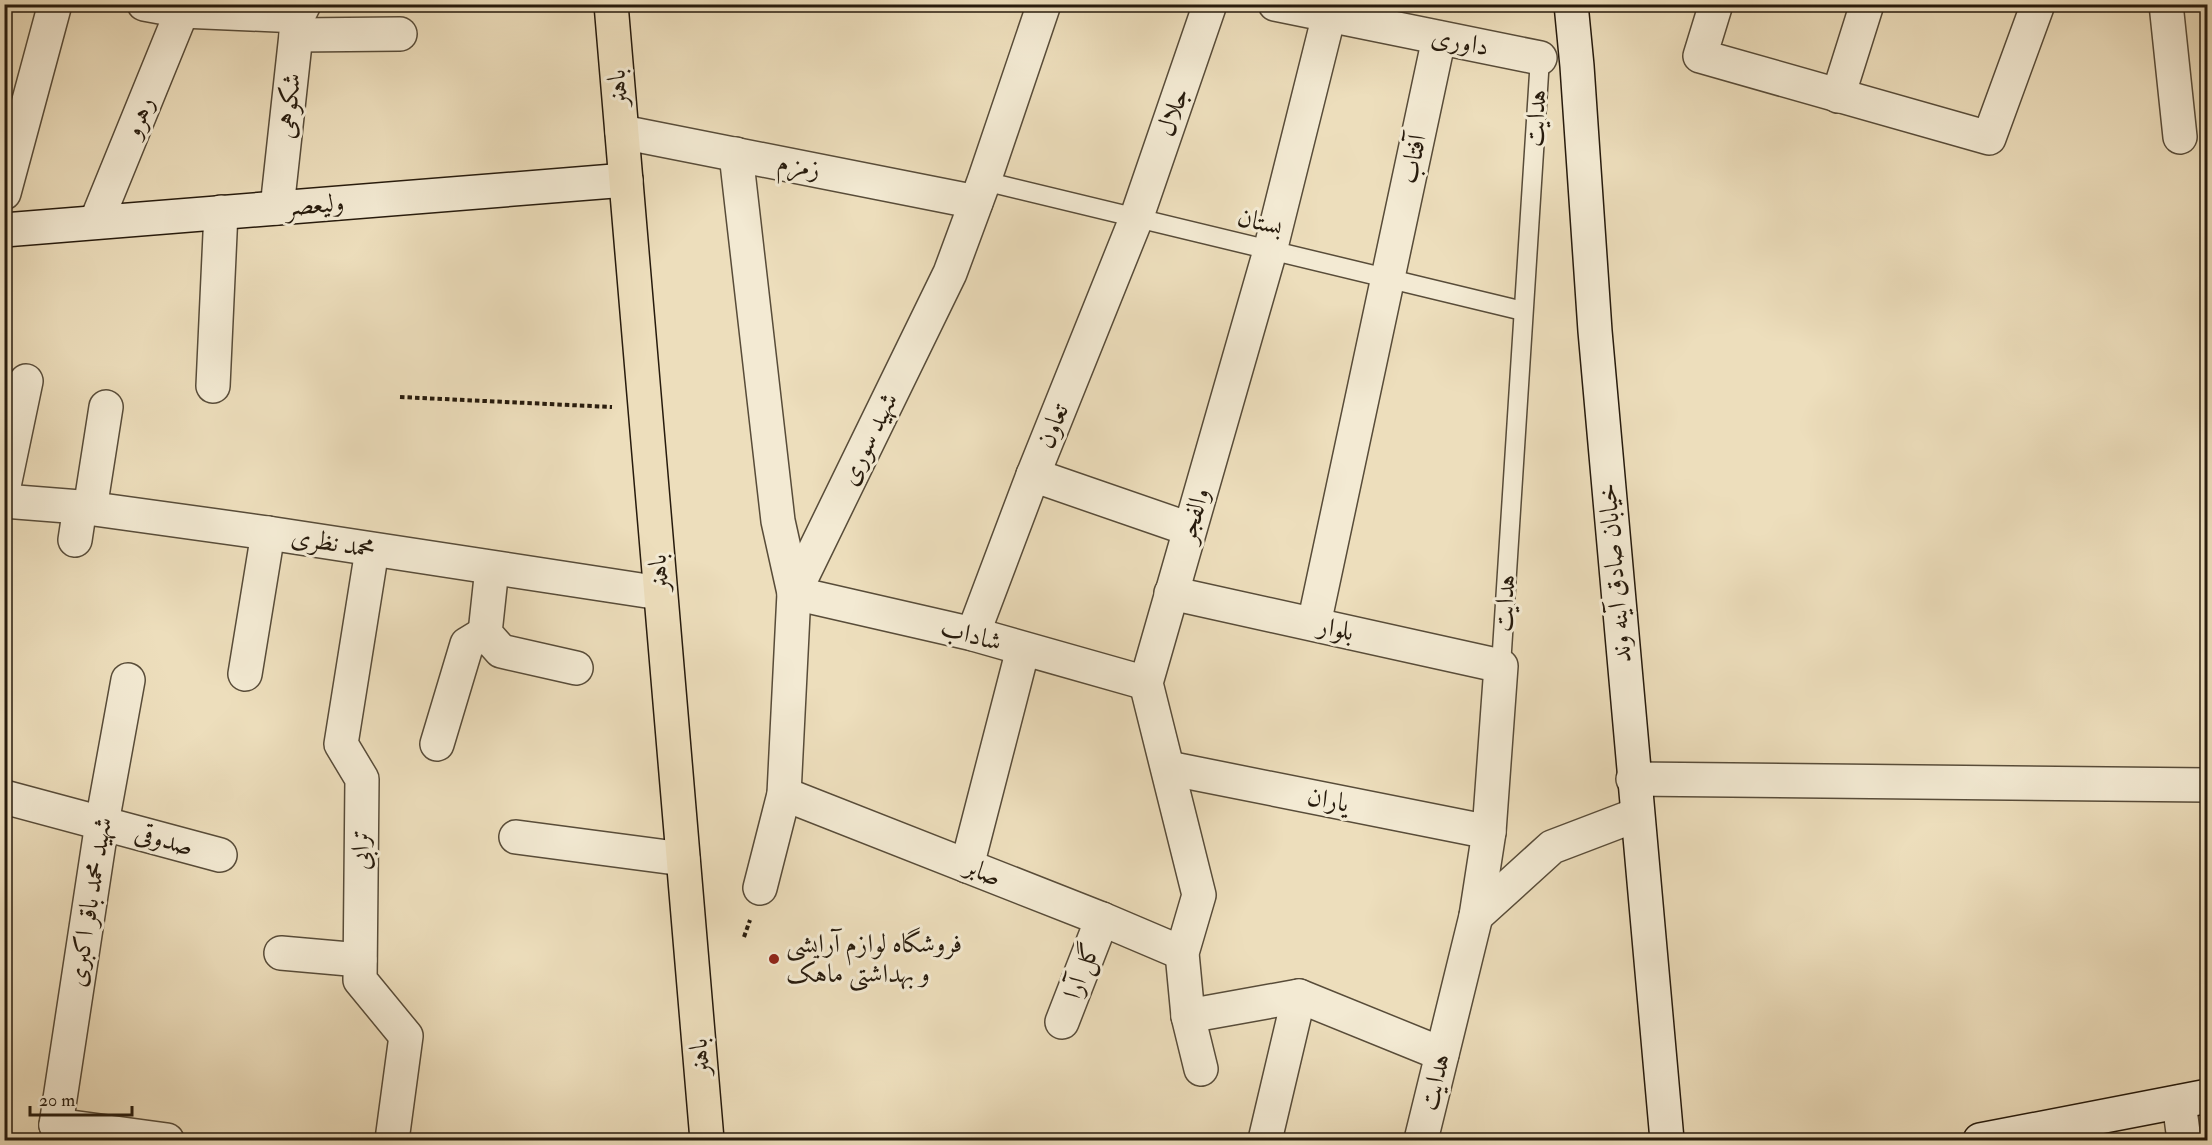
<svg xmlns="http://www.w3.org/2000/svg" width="2212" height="1145" font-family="'IM FELL Double Pica',Amiri,serif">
  <rect width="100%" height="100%" fill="#eddebc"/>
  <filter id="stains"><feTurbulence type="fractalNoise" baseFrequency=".00333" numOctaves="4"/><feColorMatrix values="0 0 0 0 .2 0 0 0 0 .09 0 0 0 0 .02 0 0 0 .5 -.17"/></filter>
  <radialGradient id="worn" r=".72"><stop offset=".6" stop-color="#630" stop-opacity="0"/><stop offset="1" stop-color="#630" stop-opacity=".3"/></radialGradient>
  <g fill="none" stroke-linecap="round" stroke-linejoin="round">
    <g stroke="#584c39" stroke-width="21">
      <g id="lane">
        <polyline points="984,181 1523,311"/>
        <polyline points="1501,666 1540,58"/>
      </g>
    </g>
    <g stroke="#584c39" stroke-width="36">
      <g id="street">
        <polyline points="144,4 182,11 298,16"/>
        <polyline points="1275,4 1540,58"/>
        <polyline points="1716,4 1700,56 1989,138 2038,4"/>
        <polyline points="2166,4 2180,137"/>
        <polyline points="296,35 400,34"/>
        <polyline points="1838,96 1867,4"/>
        <polyline points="622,132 976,202"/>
        <polyline points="736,154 778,521 794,593 973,634 1146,683"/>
        <polyline points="4,193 55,4"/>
        <polyline points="277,208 298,16 304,4"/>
        <polyline points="96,222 182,11"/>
        <polyline points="213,386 221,212"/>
        <polyline points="1033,475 1189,529"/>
        <polyline points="4,486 26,381"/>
        <polyline points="4,501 80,507 268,533 660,593"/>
        <polyline points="90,509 106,407"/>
        <polyline points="75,540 80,507"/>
        <polyline points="372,550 341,744 362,779 360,980 406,1036 392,1140"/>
        <polyline points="492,568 485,633 501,651 576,668"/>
        <polyline points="1171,593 1501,666 1489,832 1476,916 1421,1140"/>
        <polyline points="1314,624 1439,38"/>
        <polyline points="973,634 1033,475 1136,219 1210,4"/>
        <polyline points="245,674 268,533"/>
        <polyline points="437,744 467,644 485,633"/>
        <polyline points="1168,768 1489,832"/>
        <polyline points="1633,779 2208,785"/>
        <polyline points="784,794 1102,919 1182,953"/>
        <polyline points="4,797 220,855"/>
        <polyline points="516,837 683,859"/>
        <polyline points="967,866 1023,649"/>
        <polyline points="760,888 784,794 794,593 950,273 984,181 1044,4"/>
        <polyline points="1476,916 1552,847 1636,815"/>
        <polyline points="281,953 360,960"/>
        <polyline points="1188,1016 1299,996 1442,1054"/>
        <polyline points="1062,1022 1102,919"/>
        <polyline points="1201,1069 1188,1016 1182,953 1199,895 1146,683 1270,251 1329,15"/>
        <polyline points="2179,1102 2184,1140"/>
        <polyline points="56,1125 102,823 128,680"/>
        <polyline points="56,1125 167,1140"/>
        <polyline points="1265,1140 1299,996"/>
      </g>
    </g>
    <g stroke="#271b0d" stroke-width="36">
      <g id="secondary">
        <polyline points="1571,4 1577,66 1595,331 1667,1140"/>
        <polyline points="4,230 626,180"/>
        <polyline points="1980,1140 2208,1096"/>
      </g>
    </g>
    <g stroke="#271b0d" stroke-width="36">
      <polyline id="primary" points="611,4 707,1140"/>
    </g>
    <g stroke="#271b0d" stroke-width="4" stroke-dasharray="4.5 3" stroke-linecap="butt">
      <polyline points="400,397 612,407"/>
      <polyline points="744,937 750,920"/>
    </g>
    <use href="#lane" stroke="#f3ead3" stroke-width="18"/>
    <use href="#street" stroke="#f3ead3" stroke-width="33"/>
    <use href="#secondary" stroke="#f3ead3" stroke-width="33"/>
    <use href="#primary" stroke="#eddebc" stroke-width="33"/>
  </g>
  <circle fill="#8f2418" stroke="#f3ead3" stroke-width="2" cx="774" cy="959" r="6"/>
  <g text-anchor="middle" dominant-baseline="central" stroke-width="6" stroke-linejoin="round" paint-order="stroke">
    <g font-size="26" fill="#271b0d" stroke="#f3ead3">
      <text transform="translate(1460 42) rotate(11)">داوری</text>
      <text transform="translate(618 88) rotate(-95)">باهنر</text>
      <text transform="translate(289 106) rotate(-84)">شکوهی</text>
      <text transform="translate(1173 112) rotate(-71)">جلال</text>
      <text transform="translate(139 117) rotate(-68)">رهرو</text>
      <text transform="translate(1536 118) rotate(-86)">هدایت</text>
      <text transform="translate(1413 159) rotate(-78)">آفتاب</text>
      <text transform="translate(799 166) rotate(11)">زمزم</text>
      <text transform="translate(315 205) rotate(-5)">ولیعصر</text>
      <text transform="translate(1260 222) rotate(14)">بستان</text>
      <text transform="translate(1053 426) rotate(-68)">تعاون</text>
      <text transform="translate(869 439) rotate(-64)">شهید سوری</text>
      <text transform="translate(1194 515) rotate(-74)">والفجر</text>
      <text transform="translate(333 543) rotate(9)">محمد نظری</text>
      <text transform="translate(659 573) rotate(-95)">باهنر</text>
      <text transform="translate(1615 573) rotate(-95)">خیابان صادق آینه وند</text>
      <text transform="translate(1505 603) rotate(-86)">هدایت</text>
      <text transform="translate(1336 629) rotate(12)">بلوار</text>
      <text transform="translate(971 635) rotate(15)">شاداب</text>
      <text transform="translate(1328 800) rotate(11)">یاران</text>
      <text transform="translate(164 840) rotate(15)">صدوقی</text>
      <text transform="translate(361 850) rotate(-90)">ترابی</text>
      <text transform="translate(983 872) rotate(22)">صابر</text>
      <text transform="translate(90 902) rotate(-81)">شهید محمد باقر اکبری</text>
      <text transform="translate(1082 971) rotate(-69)">گل آرا</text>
      <text transform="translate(700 1057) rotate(-95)">باهنر</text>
      <text transform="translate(1435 1082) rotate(-76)">هدایت</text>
    </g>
    <g font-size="26" fill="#271b0d" stroke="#f3ead3" text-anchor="start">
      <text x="786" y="944">فروشگاه لوازم آرایشی<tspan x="786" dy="30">و بهداشتی ماهک</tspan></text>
    </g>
  </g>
  <rect width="2212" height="1145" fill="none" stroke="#eddebc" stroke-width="24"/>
  <rect x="6" y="6" width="2200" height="1133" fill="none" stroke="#271b0d" stroke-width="3"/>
  <rect x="12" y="12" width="2188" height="1121" fill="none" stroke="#271b0d" stroke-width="1.5"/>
  <path d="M30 1106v9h102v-9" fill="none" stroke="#271b0d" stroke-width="3"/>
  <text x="39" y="1106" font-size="18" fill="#271b0d" stroke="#f3ead3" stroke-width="4.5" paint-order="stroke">20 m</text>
  <rect width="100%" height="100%" filter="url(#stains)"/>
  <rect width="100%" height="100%" fill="url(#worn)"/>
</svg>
